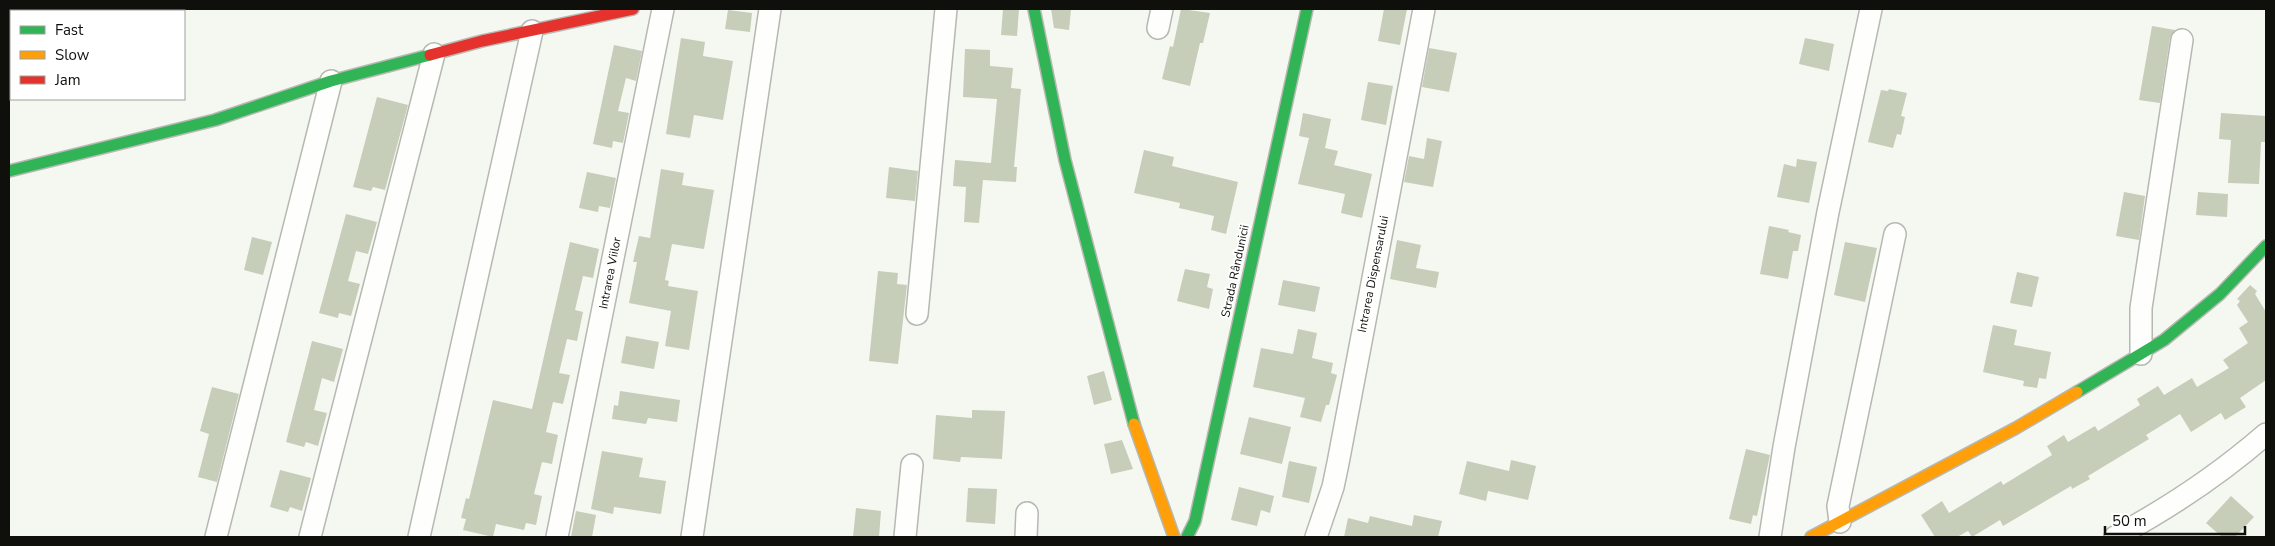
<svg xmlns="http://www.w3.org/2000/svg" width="2275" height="546" font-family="'Nunito Sans',sans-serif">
  <rect width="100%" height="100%" fill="#f5f8f1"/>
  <g fill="#c6cdb8">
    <polygon points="1003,9 1019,9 1017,36 1001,35"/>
    <polygon points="1051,9 1071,9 1069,30 1054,28"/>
    <polygon points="1181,9 1210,13 1203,43 1200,43 1190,86 1162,79 1170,46 1173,47"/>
    <polygon points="1384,9 1407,9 1400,45 1378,41"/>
    <polygon points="728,10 752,13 750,32 725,29"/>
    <polygon points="2152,26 2175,30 2170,38 2160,103 2139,100"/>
    <polygon points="681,38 705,42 703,56 733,61 723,120 694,115 690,138 666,134"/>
    <polygon points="1805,38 1834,44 1829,71 1799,64"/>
    <polygon points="614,45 642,51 636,81 626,78 618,111 629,113 623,143 613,141 612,148 593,144"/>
    <polygon points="1429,48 1457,53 1449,92 1422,87"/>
    <polygon points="965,49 990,50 990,66 1013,68 1011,88 1021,89 1014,167 1017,167 1016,182 983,180 979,223 964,222 966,187 953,186 955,160 991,163 997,99 963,97"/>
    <polygon points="1368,82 1393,86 1386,125 1361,120"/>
    <polygon points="1889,89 1907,93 1901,116 1905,117 1901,135 1897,134 1893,148 1868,142 1881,90 1888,91"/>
    <polygon points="377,97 408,105 385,190 373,187 371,191 353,187"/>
    <polygon points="1303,113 1331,119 1325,148 1338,151 1334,165 1372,174 1362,218 1341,213 1345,194 1298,184 1309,138 1299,136"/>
    <polygon points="2221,113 2266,116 2266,142 2261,142 2259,184 2228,183 2231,140 2219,139"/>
    <polygon points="1427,138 1442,141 1433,187 1404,182 1409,156 1424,159"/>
    <polygon points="1144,150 1174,157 1172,166 1238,182 1226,234 1211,230 1214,216 1179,208 1180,203 1134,193"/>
    <polygon points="1797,159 1817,162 1809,203 1777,197 1784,164 1796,167"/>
    <polygon points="889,167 918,171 915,201 886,198"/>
    <polygon points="661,169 684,173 682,185 714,190 704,249 672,244 665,280 669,281 668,286 698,291 689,350 665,346 671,311 629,303 637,262 633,262 639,236 650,238"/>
    <polygon points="587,172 616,178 610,208 599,206 598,212 579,208"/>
    <polygon points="2124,192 2145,196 2139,240 2116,236"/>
    <polygon points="2198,192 2228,194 2227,217 2196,215"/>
    <polygon points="346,214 377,222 368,254 356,251 348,281 360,284 351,316 339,313 338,318 319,313"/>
    <polygon points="1769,226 1789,230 1788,232 1801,235 1798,251 1793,251 1788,279 1760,274"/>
    <polygon points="252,237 272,242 263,275 244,270"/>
    <polygon points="1397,240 1421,245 1416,268 1439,272 1436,288 1390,279"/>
    <polygon points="570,242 599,249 593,278 583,276 575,310 583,312 577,341 567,339 559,373 570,375 563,404 553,402 546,432 558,435 552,464 542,462 534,494 542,496 536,525 526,523 524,530 496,524 493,537 463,530 466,519 461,518 466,498 469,499 493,400 532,409"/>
    <polygon points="1845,242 1877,248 1865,302 1834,295"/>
    <polygon points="1185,269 1210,274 1207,287 1213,289 1209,309 1177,301"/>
    <polygon points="878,271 898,273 897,284 907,285 898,364 869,361"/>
    <polygon points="2017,272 2039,277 2032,307 2010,303"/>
    <polygon points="1283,280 1320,287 1315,312 1278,305"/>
    <polygon points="2250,285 2257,291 2255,294 2266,312 2266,380 2240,398 2246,407 2225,420 2221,413 2191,432 2180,414 2146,435 2149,439 2088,476 2090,479 2072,489 2071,486 2003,526 2000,520 1972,537 1968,531 1957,537 1935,537 1921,515 1942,501 1949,513 2001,481 2003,485 2052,455 2047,446 2064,435 2068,442 2095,426 2098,431 2140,405 2137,399 2158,386 2164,395 2192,378 2197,387 2229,368 2223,360 2248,343 2239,328 2248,322 2237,305 2240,301 2237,299"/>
    <polygon points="1993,325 2017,330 2014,345 2051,352 2046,379 2039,378 2037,388 2023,386 2024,381 1983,372"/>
    <polygon points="1298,329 1317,333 1312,358 1333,363 1331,373 1337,375 1329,405 1326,405 1321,422 1300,417 1305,398 1253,387 1261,348 1293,354"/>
    <polygon points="626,336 659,342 654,369 621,363"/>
    <polygon points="312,341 343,349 334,382 322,378 314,410 327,413 318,446 306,442 304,447 286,442"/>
    <polygon points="1104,371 1112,400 1094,405 1087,376"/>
    <polygon points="212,387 239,394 217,482 198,477 209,434 200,431"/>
    <polygon points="620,391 680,400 677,422 648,418 646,424 612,419 614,405 618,406"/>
    <polygon points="972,410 1005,411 1002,459 961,457 960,462 933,459 936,415 972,418"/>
    <polygon points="1249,417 1291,427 1282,464 1240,454"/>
    <polygon points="1122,440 1133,469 1111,474 1104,444"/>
    <polygon points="1746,449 1770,455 1757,516 1753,515 1751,524 1729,519"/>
    <polygon points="602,451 643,458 639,477 666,481 661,514 614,507 613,514 591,509"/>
    <polygon points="1511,460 1536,466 1528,500 1488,491 1486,501 1459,494 1467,461 1509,471"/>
    <polygon points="1289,461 1317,467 1309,503 1282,497"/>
    <polygon points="280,470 311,478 302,511 290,507 288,512 270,507"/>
    <polygon points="1239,487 1274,496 1270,513 1261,510 1257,526 1231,520"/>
    <polygon points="968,488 997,489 995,524 966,522"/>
    <polygon points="2231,496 2254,517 2235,537 2222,537 2206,523"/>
    <polygon points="856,508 881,511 879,537 853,537"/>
    <polygon points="576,511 596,515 592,537 571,537"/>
    <polygon points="1414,515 1442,521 1438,537 1344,537 1348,518 1368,523 1370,516 1412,526"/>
  </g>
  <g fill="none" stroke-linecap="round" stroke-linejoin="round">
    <g stroke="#b6b8b2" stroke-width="24">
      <g id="street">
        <polyline points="1158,28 1162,9"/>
        <polyline points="917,314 946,9"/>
        <polyline points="2141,354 2141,308 2182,40"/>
        <polyline points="1840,522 1838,506 1895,234"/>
        <polyline points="216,537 331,81"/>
        <polyline points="310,537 434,54"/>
        <polyline points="419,537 532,31"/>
        <polyline points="557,537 663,9"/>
        <polyline points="692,537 770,9"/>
        <polyline points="905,537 912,465"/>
        <polyline points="1026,537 1027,513"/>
        <polyline points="1316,537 1333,487 1338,463 1424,9"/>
        <polyline points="1770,537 1784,447 1828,212 1871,9"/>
        <path d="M 2115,537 C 2169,508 2220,474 2266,434"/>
      </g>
    </g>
    <g stroke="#b6b8b2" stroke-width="14">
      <g id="fast">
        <polyline points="1034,9 1065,160 1134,424"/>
        <polyline points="9,171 215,120 331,81 430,55"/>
        <polyline points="2077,392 2164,340 2220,294 2266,246"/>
        <polyline points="1187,537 1195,521 1307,9"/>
      </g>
    </g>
    <g stroke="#b6b8b2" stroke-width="14">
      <g id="slow">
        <polyline points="1134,424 1174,537"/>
        <polyline points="1811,537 2016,428 2077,392"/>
      </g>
    </g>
    <g stroke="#b6b8b2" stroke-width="14">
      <polyline id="jam" points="430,55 482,41 633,9"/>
    </g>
    <use href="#street" stroke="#fefefd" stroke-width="21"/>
    <use href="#fast" stroke="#30b455" stroke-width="11"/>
    <use href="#slow" stroke="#ff9f0a" stroke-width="11"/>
    <use href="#jam" stroke="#e5322d" stroke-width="11"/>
  </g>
  <g text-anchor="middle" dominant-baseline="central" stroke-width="4" stroke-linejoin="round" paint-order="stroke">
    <g font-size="12" fill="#0f100c" stroke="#fff">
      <text transform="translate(1235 271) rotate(-78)">Strada Rândunicii</text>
      <text transform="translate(610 273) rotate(-79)">Intrarea Viilor</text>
      <text transform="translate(1373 274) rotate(-79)">Intrarea Dispensarului</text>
    </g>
  </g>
  <rect width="2275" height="546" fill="none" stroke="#0f100c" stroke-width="20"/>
  <rect x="10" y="10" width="175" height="90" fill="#ffffff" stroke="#9f9f9e"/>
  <rect x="20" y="26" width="25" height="8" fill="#30b455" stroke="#9f9f9e"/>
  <text x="55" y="35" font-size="15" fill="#0f100c">Fast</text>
  <rect x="20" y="51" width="25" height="8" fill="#ff9f0a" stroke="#9f9f9e"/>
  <text x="55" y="60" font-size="15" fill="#0f100c">Slow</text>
  <rect x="20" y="76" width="25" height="8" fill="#e5322d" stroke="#9f9f9e"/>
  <text x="55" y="85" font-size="15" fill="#0f100c">Jam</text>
  <path d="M2105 526v8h140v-8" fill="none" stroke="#0f100c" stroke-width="2.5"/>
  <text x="2112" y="526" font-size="15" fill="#0f100c" stroke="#ffffff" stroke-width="4" paint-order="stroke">50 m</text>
</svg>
